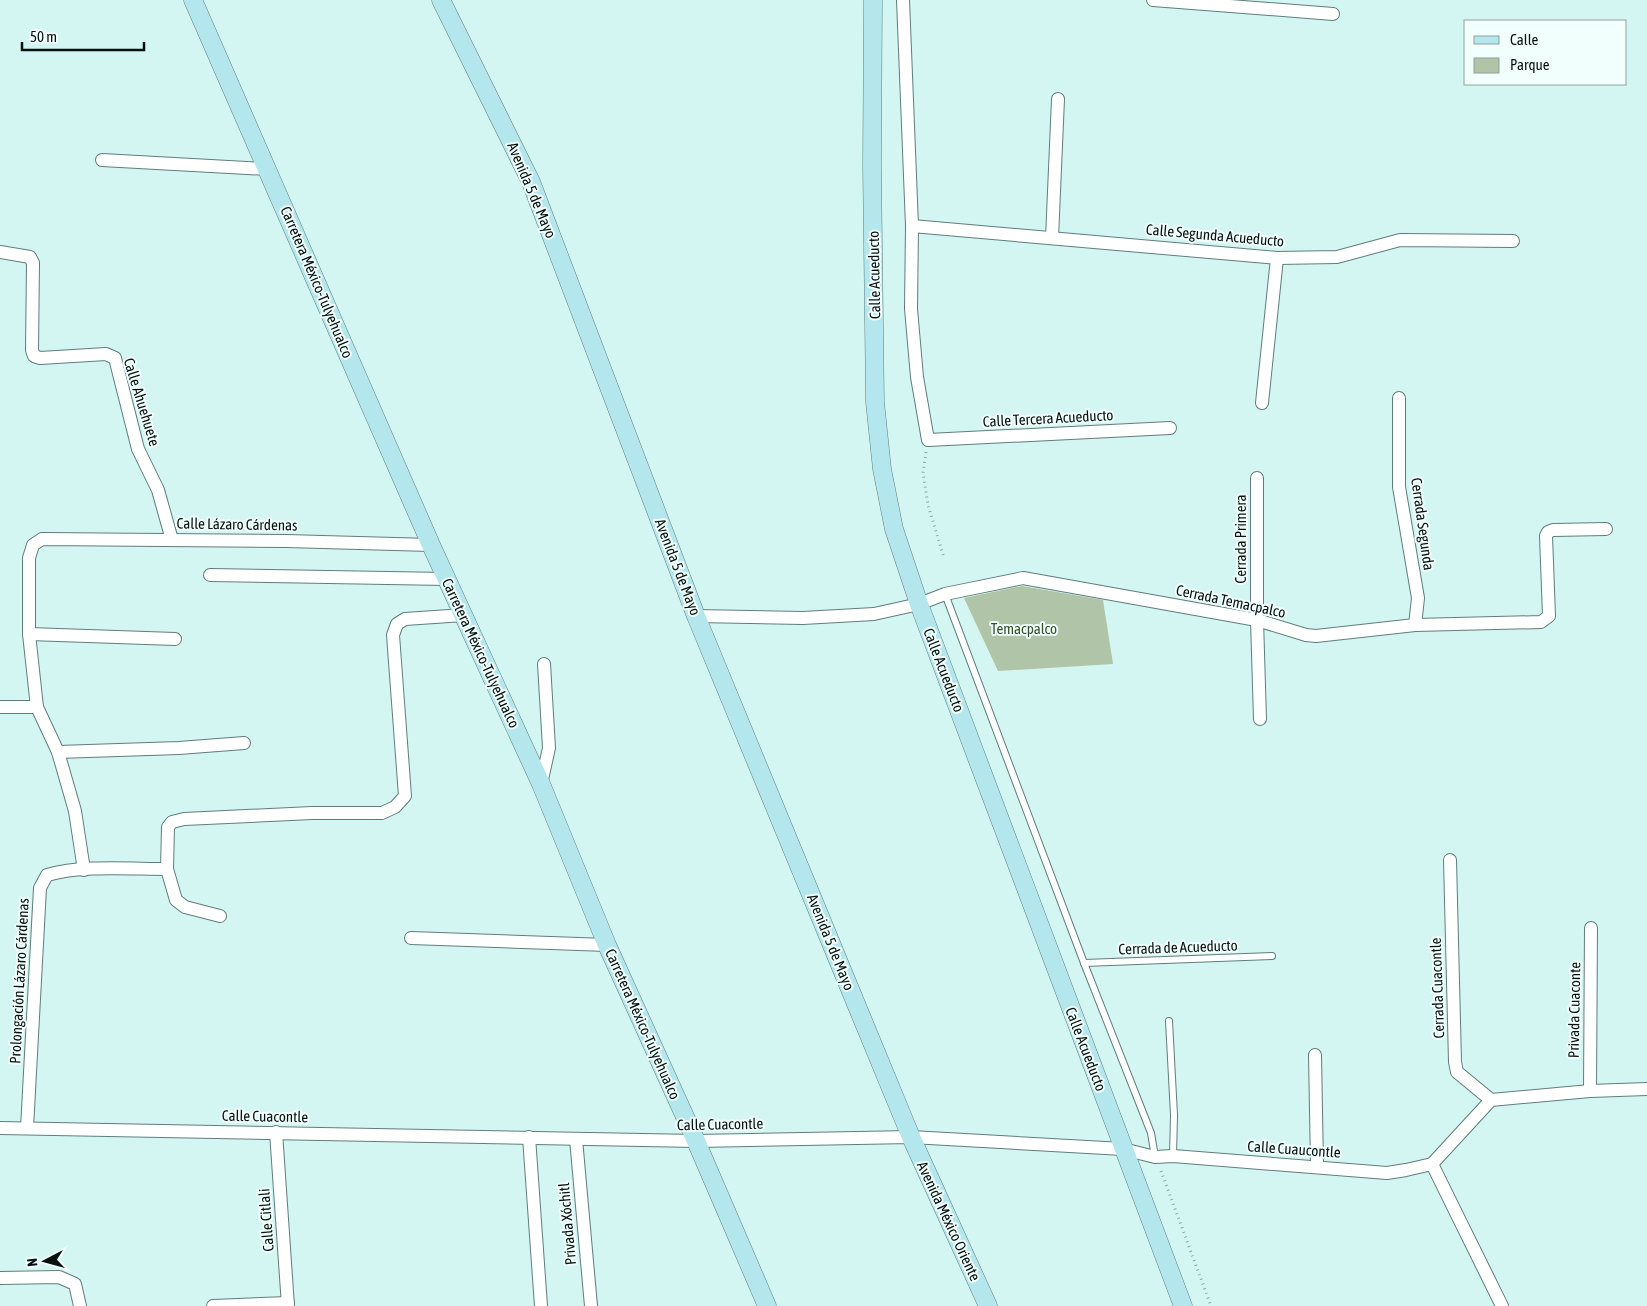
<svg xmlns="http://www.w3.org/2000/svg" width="1647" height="1306" font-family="'Asap Condensed',sans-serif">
  <rect width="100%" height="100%" fill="#d4f6f2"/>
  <polygon fill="#b0c4a7" points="1022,586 1103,600 1113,664 998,671 964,598"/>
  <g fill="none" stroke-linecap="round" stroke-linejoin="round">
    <g stroke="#5f7e7b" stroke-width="8">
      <g id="lane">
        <polyline points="945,594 1084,963 1151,1133 1155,1157"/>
        <polyline points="1084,963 1272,956"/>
        <polyline points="1169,1021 1174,1115 1173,1156"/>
      </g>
    </g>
    <g stroke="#5f7e7b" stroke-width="14">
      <g id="street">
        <polyline points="903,0 912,226 911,309 917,377 928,440 1170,428"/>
        <polyline points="1153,0 1333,14"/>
        <polyline points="102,160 267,169"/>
        <polyline points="912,226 1277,258 1337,257 1400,240 1513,241"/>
        <polyline points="1052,238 1058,99"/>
        <polyline points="0,252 30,257 33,263 32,350 34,356 40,358 106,354 115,358 138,449 158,490 172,540"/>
        <polyline points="1399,398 1399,487 1418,598 1415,625"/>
        <polyline points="1262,403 1277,258"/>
        <polyline points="1257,478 1257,620 1260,719"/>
        <polyline points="210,575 447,579"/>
        <polyline points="696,616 803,618 874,614 919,604 945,594 1023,578 1257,620 1306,635 1316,636 1415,625 1541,622 1549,616 1546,536 1548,532 1553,530 1606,529"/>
        <polyline points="29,634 175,639"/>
        <polyline points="0,707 37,707"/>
        <polyline points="58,752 179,748 244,743"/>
        <polyline points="541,784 549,748 544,664"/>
        <polyline points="1450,860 1455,1062 1457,1072 1491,1100"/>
        <polyline points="167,869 168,827 172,822 184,819 312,813 382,813 395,807 405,796 393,635 397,624 405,619 464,615"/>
        <polyline points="84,870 75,811 58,752 37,707 29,634 29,558 33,545 42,539 286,541 431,545"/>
        <polyline points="411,938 607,945"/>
        <polyline points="1315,1055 1317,1166"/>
        <polyline points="1590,1091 1591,928"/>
        <polyline points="0,1128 696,1141 911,1137 1123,1149 1155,1157 1173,1156 1387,1173 1406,1170 1432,1164 1491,1100 1590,1091 1647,1089"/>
        <path d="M 27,1128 L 40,888 L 47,875 C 82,865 130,869 167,869 L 176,900 L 185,907 L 220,916"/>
        <polyline points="276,1132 288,1306"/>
        <polyline points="529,1137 541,1306"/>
        <polyline points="576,1139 591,1306"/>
        <polyline points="1432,1164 1502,1306"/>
        <polyline points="0,1278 59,1277 75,1284 80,1306"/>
        <polyline points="213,1306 288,1303"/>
      </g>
    </g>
    <g stroke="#5f7e7b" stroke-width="19">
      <g id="secondary">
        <polyline points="193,0 431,545 541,784 607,945 696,1141 767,1306"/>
        <polyline points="441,0 531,182 696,616 911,1137 988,1306"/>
        <polyline points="873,0 872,166 875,402 882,469 894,529 919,604 1183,1306"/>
      </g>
    </g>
    <g stroke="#8fa9a6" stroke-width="3" stroke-dasharray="1 4" stroke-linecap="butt">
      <polyline points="926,452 923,473 928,505 944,558"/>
      <polyline points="1161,1171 1211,1306"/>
    </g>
    <use href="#lane" stroke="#fff" stroke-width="6"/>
    <use href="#street" stroke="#fff" stroke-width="12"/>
    <use href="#secondary" stroke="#b4e6ee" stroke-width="18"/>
  </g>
  <g text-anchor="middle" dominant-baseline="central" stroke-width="4" stroke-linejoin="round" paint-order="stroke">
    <g font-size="15" fill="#061110" stroke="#f1fffd">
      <text transform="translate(532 190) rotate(67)">Avenida 5 de Mayo</text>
      <text transform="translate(1215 235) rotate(5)">Calle Segunda Acueducto</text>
      <text transform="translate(874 275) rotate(-91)">Calle Acueducto</text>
      <text transform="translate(317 282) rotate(67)">Carretera México-Tulyehualco</text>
      <text transform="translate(142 402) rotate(73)">Calle Ahuehuete</text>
      <text transform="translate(1048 418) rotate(-3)">Calle Tercera Acueducto</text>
      <text transform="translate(237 524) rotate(1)">Calle Lázaro Cárdenas</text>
      <text transform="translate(1423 524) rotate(82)">Cerrada Segunda</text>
      <text transform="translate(1240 539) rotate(-90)">Cerrada Primera</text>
      <text transform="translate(678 567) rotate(69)">Avenida 5 de Mayo</text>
      <text transform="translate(1231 601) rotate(12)">Cerrada Temacpalco</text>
      <text transform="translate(481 653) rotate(65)">Carretera México-Tulyehualco</text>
      <text transform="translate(944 670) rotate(69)">Calle Acueducto</text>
      <text transform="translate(831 942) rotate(68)">Avenida 5 de Mayo</text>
      <text transform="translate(1178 947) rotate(-2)">Cerrada de Acueducto</text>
      <text transform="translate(19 981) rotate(-87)">Prolongación Lázaro Cárdenas</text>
      <text transform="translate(1437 988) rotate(-92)">Cerrada Cuacontle</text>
      <text transform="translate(1574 1010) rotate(-89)">Privada Cuaconte</text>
      <text transform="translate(643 1024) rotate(66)">Carretera México-Tulyehualco</text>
      <text transform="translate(1086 1049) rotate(69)">Calle Acueducto</text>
      <text transform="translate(265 1116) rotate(1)">Calle Cuacontle</text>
      <text transform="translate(720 1124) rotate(-1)">Calle Cuacontle</text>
      <text transform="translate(1294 1149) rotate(4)">Calle Cuaucontle</text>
      <text transform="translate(266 1220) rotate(-94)">Calle Citlali</text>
      <text transform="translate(949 1221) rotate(65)">Avenida México Oriente</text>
      <text transform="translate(567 1224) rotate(-95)">Privada Xóchitl</text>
    </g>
    <g font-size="15" fill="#355226" stroke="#f1fffd">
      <text x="1024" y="628">Temacpalco</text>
    </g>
  </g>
  <rect x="1464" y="20" width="162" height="65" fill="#f1fffd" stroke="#93a09e"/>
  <rect x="1474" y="36" width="25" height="8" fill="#b4e6ee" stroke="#93a09e"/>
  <text x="1510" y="45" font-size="15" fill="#061110">Calle</text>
  <rect x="1474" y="58" width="25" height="15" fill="#b0c4a7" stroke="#93a09e"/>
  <text x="1510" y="70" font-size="15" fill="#061110">Parque</text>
  <g transform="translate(45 1261) rotate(264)" stroke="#f1fffd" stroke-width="4" paint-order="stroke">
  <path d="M0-4L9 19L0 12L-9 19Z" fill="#061110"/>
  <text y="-8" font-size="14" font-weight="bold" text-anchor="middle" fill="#061110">N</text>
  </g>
  <path d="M22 42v8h122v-8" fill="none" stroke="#061110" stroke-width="2.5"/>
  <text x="30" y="42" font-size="15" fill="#061110" stroke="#f1fffd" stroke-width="4" paint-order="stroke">50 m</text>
</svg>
